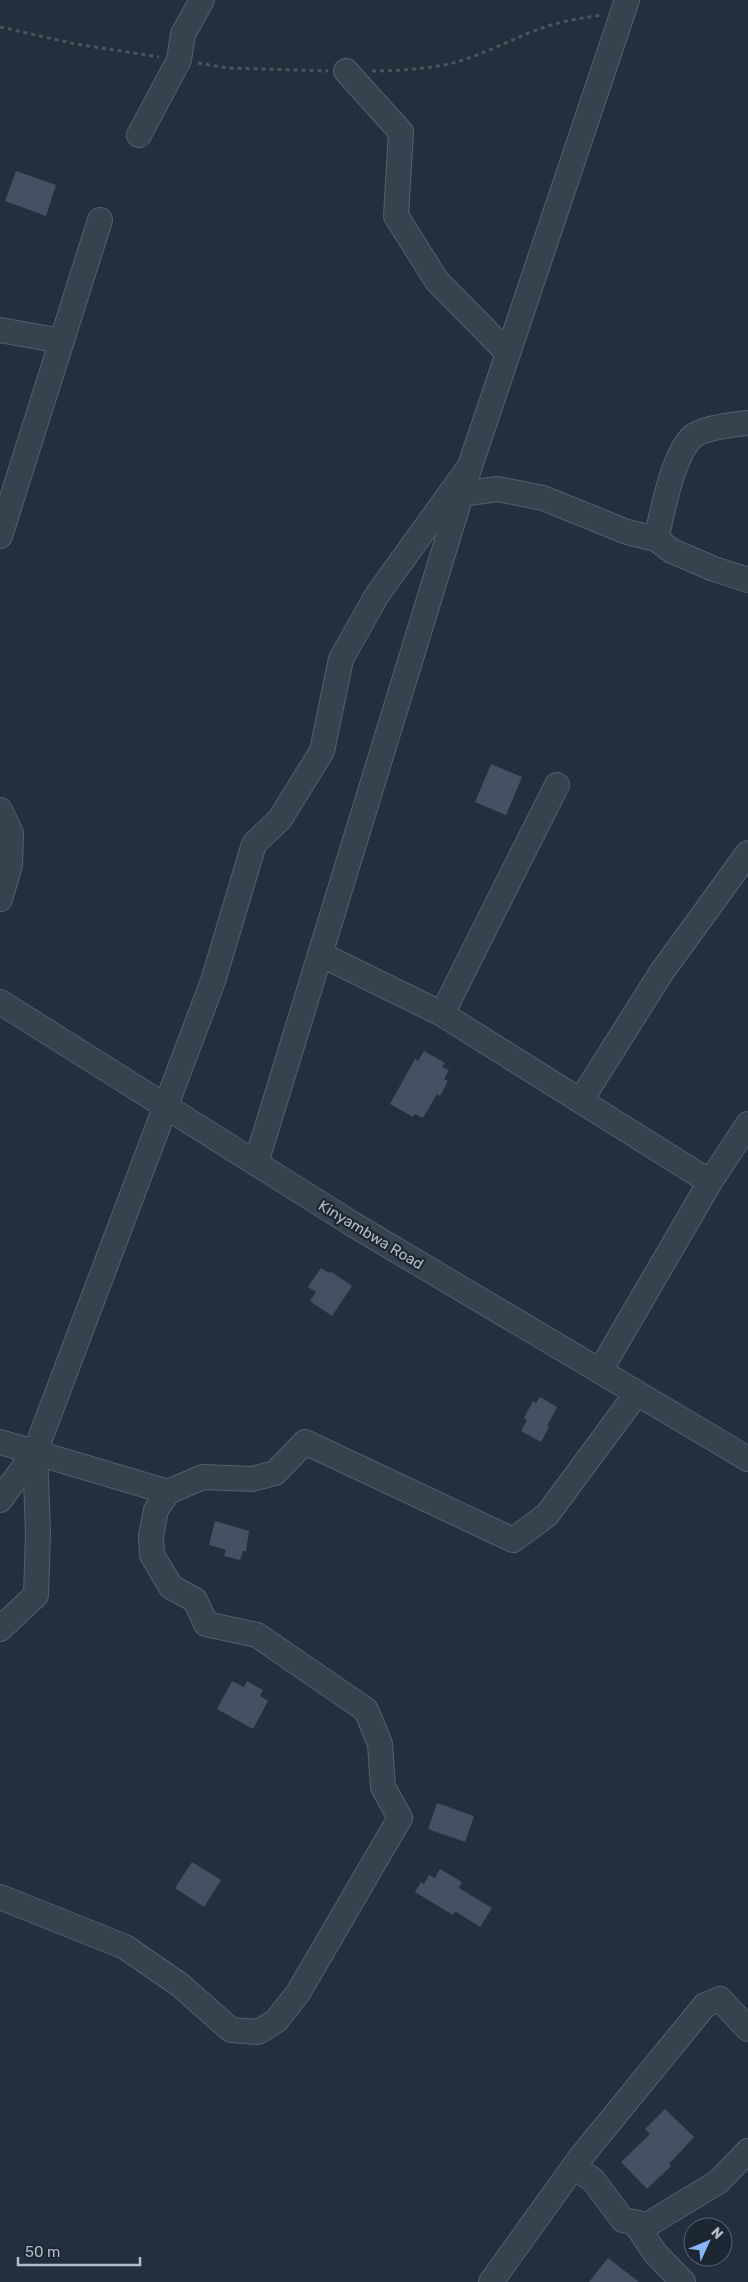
<svg xmlns="http://www.w3.org/2000/svg" width="748" height="2282" font-family="Rubik,sans-serif">
  <rect width="100%" height="100%" fill="#242f3e"/>
  <g fill="#455162">
    <polygon points="16,171 56,185 46,216 5,201"/>
    <polygon points="491,764 522,777 506,815 475,802"/>
    <polygon points="424,1051 445,1063 442,1067 449,1070 444,1079 448,1081 440,1096 437,1094 423,1118 415,1114 413,1117 390,1104 415,1059 418,1061"/>
    <polygon points="321,1268 329,1273 330,1271 352,1286 332,1316 310,1301 316,1292 308,1287"/>
    <polygon points="540,1397 557,1407 547,1426 549,1427 541,1442 521,1431 527,1420 524,1418 533,1401 536,1403"/>
    <polygon points="215,1521 249,1531 246,1551 243,1551 240,1560 224,1556 226,1550 209,1545"/>
    <polygon points="232,1681 244,1687 247,1681 263,1690 260,1696 268,1701 253,1729 217,1709"/>
    <polygon points="437,1803 474,1816 465,1842 428,1829"/>
    <polygon points="192,1862 221,1880 204,1907 175,1888"/>
    <polygon points="440,1869 462,1882 459,1888 492,1908 480,1927 455,1911 453,1915 415,1892 421,1882 424,1884 429,1875 435,1878"/>
    <polygon points="665,2109 694,2137 669,2164 671,2166 647,2189 621,2162 650,2134 645,2129"/>
    <polygon points="608,2258 639,2282 589,2282"/>
  </g>
  <g fill="none" stroke-linecap="round" stroke-linejoin="round">
    <g stroke="#565f6c" stroke-width="26">
      <g id="minor">
        <polyline points="346,71 401,132 396,216 437,281 508,353"/>
        <polyline points="139,135 179,60 183,34 202,0"/>
        <polyline points="0,330 62,341"/>
        <polyline points="461,494 498,489 543,498 627,532 656,539 672,551 714,569 748,580"/>
        <polyline points="0,536 100,220"/>
        <path d="M 656,539 C 663,511 672,457 692,437 C 702,428 735,424 748,423"/>
        <polyline points="0,810 11,833 10,865 0,899"/>
        <polyline points="320,954 442,1014 557,785"/>
        <polyline points="0,1002 354,1225 748,1459"/>
        <polyline points="442,1014 710,1182 748,1124"/>
        <polyline points="581,1100 661,973 748,853"/>
        <polyline points="256,1163 470,466 627,0"/>
        <polyline points="600,1371 710,1182"/>
        <polyline points="0,1442 168,1492 203,1477 252,1479 275,1473 305,1442 513,1540 547,1515 637,1393"/>
        <polyline points="0,1500 35,1452"/>
        <polyline points="0,1629 36,1595 38,1534 35,1452 213,981 254,844 280,819 322,751 341,659 377,595 470,466"/>
        <polyline points="0,1897 125,1947 180,1985 231,2030 258,2032 276,2021 298,1993 400,1818 383,1787 380,1744 366,1710 257,1635 206,1624 195,1600 171,1587 152,1555 151,1536 156,1510 168,1492"/>
        <polyline points="574,2167 593,2180 623,2220 647,2225 718,2182 748,2151"/>
        <polyline points="635,2223 655,2253 683,2282"/>
        <polyline points="491,2282 580,2158 705,2005 720,1999 748,2029"/>
      </g>
    </g>
    <g stroke="#44595c" stroke-width="3" stroke-dasharray="4 4" stroke-linecap="butt">
      <polyline points="0,27 76,44 159,57"/>
      <polyline points="198,63 228,68 328,71"/>
      <path d="M 372,71 C 397,71 424,69 449,64 C 482,56 511,39 542,28 C 562,21 582,18 602,15"/>
    </g>
    <use href="#minor" stroke="#38414e" stroke-width="24"/>
  </g>
  <g text-anchor="middle" dominant-baseline="central" stroke-width="4.5" stroke-linejoin="round" paint-order="stroke">
    <g font-size="15" fill="#b4bcc9" stroke="#1d2633">
      <text transform="translate(371 1235) rotate(31)">Kinyambwa Road</text>
    </g>
  </g>
  <g transform="translate(708 2242) rotate(46)"><circle r="24" fill="#1d2633" stroke="#59626f"/>
  <path d="M0-4L9 19L0 12L-9 19Z" fill="#8ab4f8"/>
  <text y="-8" font-size="14" font-weight="bold" text-anchor="middle" fill="#b4bcc9">N</text>
  </g>
  <path d="M18 2257v8h122v-8" fill="none" stroke="#b4bcc9" stroke-width="2.5"/>
  <text x="25" y="2257" font-size="15" fill="#b4bcc9" stroke="#1d2633" stroke-width="4" paint-order="stroke">50 m</text>
</svg>
